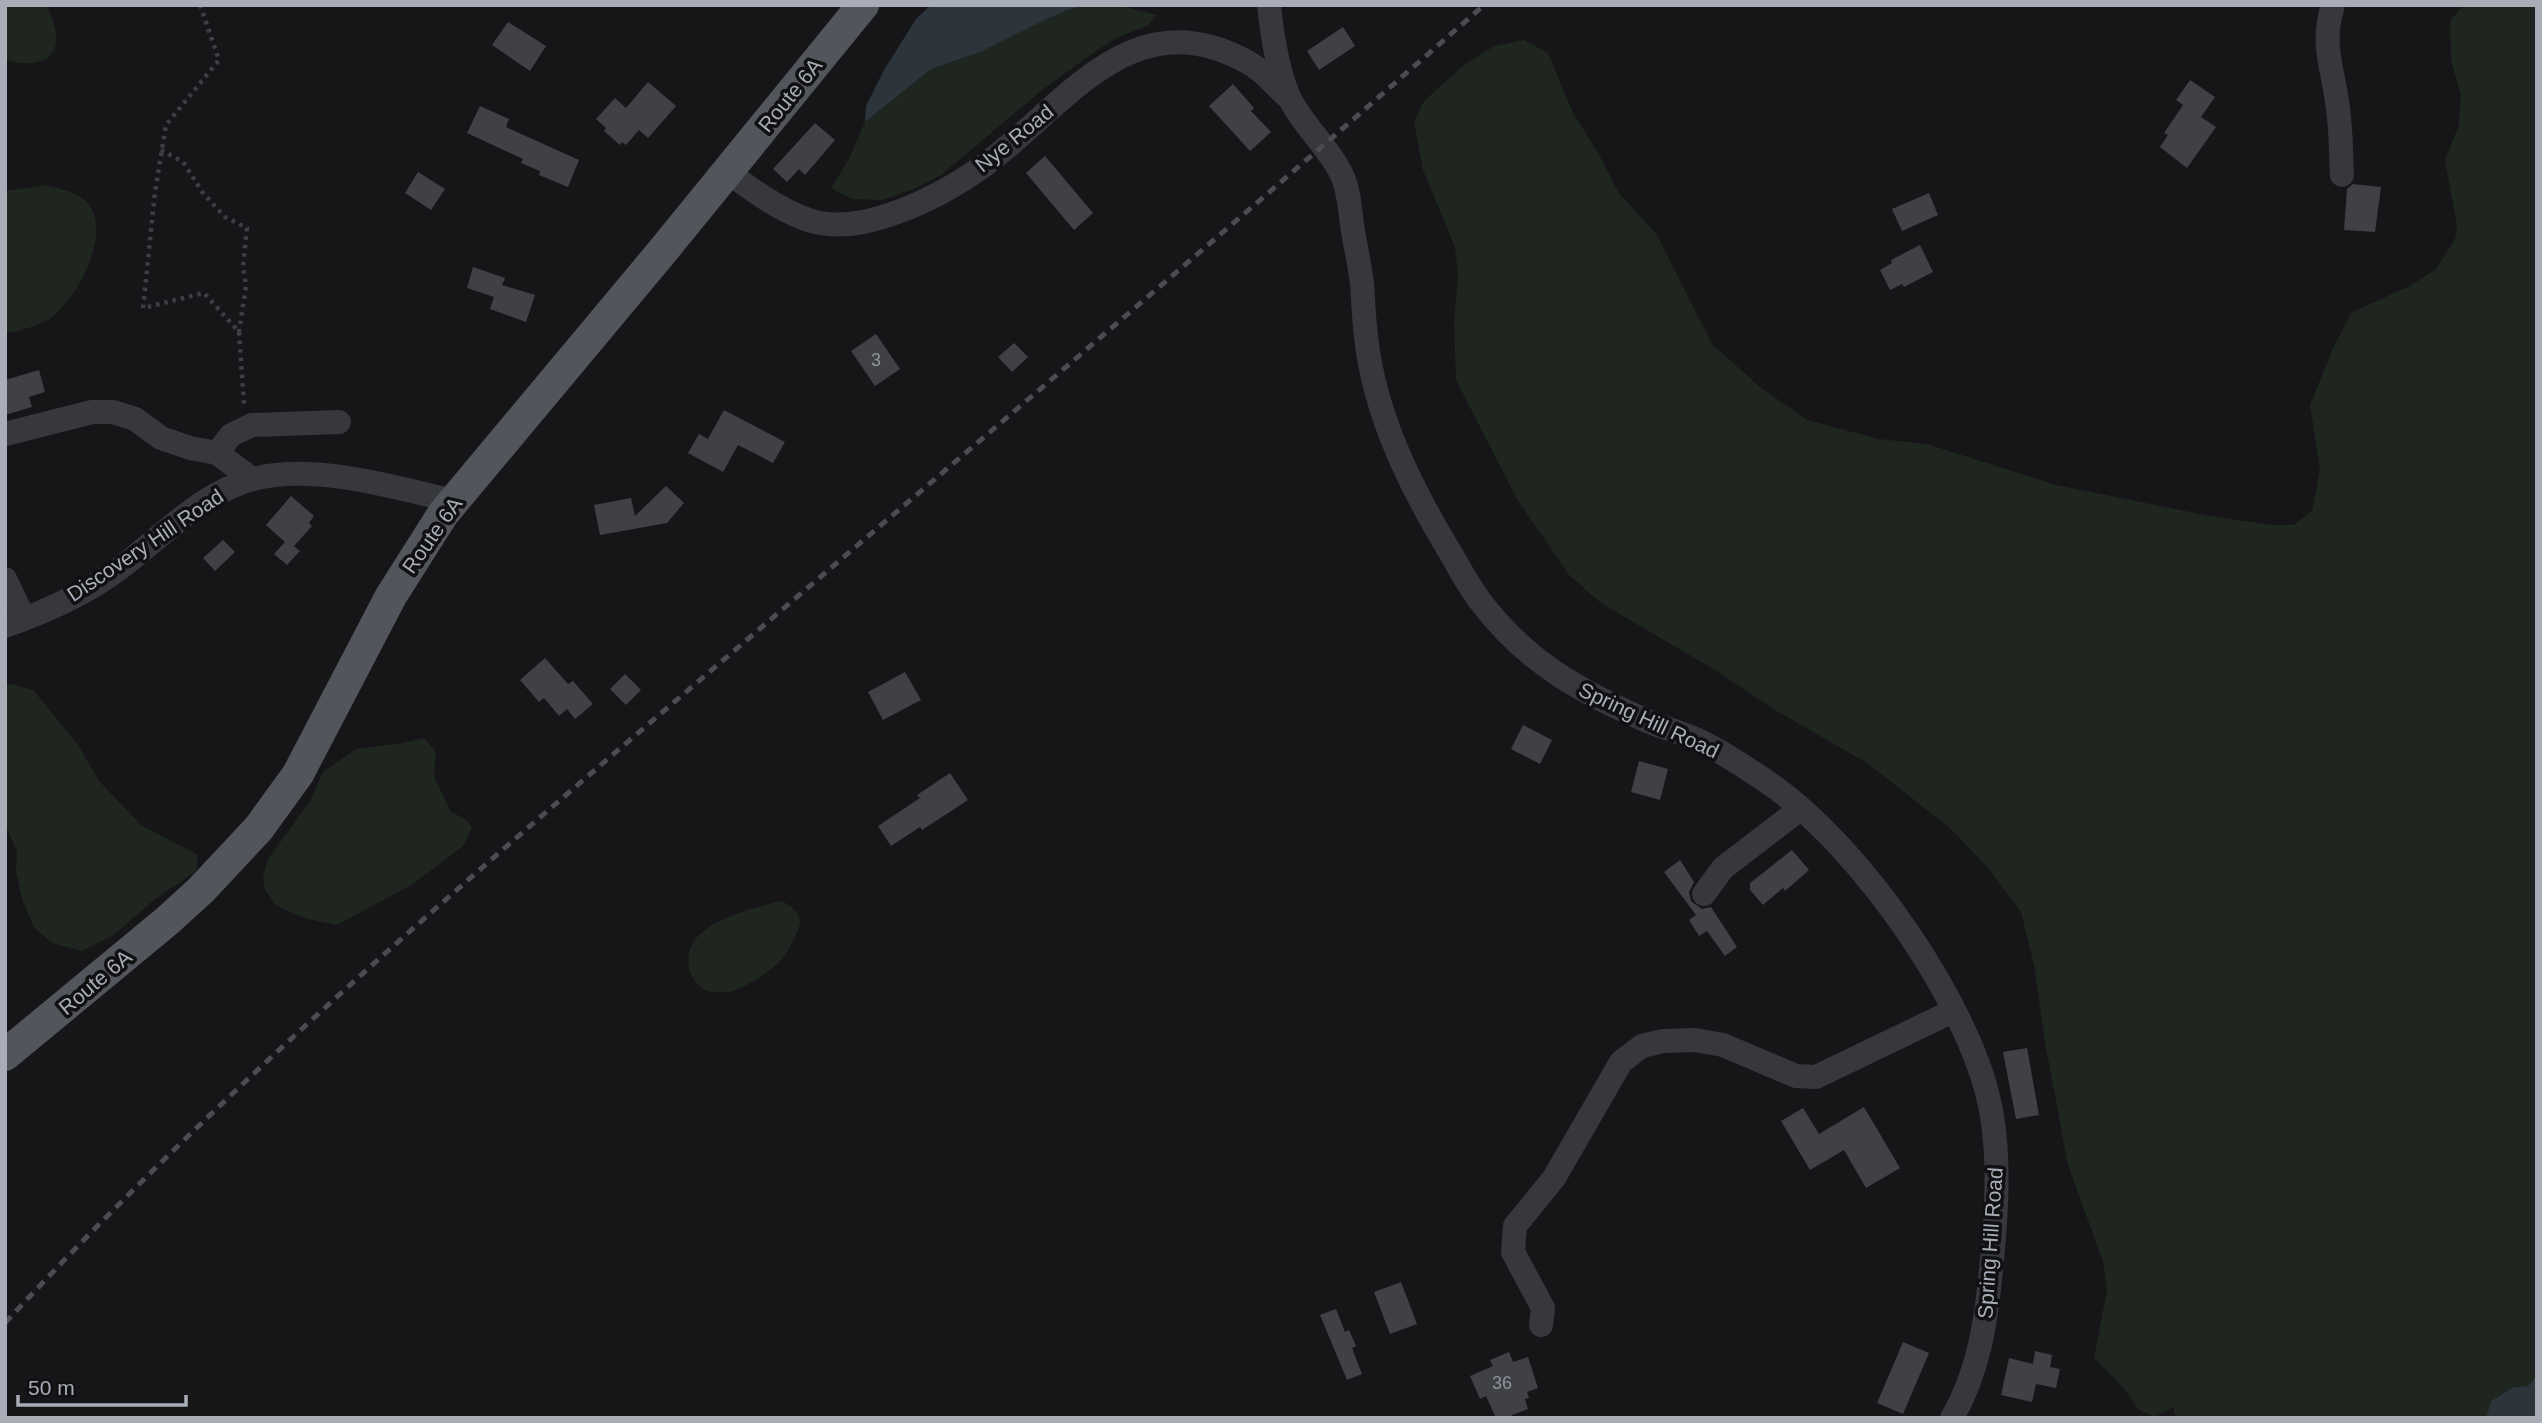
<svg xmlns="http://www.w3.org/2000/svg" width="2542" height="1423" font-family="Arial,sans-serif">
  <rect width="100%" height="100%" fill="#161618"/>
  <g fill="#1e261f">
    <path d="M 5,5 L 47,5 C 51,16 58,31 56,43 C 52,67 23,65 5,60 Z"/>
    <polygon points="1088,5 1116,5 1157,15 1147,26 1118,37 1093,53 1041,91 941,175 916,188 883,200 851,199 831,188 849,159 865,122 931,69 980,52 1045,20 1070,9"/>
    <polygon points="2464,5 2537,5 2537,1375 2528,1386 2514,1387 2491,1401 2486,1418 2176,1418 2173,1407 2155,1417 2139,1410 2122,1386 2094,1358 2107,1290 2103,1262 2068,1165 2045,1042 2034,965 2021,912 1988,868 1950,828 1867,763 1775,710 1715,670 1601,603 1569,575 1517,499 1456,380 1454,322 1458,276 1455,247 1423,170 1414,122 1424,101 1464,65 1494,46 1524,40 1548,53 1573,113 1597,151 1619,193 1657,235 1712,344 1760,387 1807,420 1879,439 1927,444 2056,485 2210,516 2272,525 2294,525 2312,511 2320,470 2310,405 2334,346 2352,312 2410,286 2436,269 2455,239 2457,226 2445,160 2459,125 2461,95 2451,61 2450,21"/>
    <path d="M 46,185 C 56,188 72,191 81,197 C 119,223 78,298 51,318 C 39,326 20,331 5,333 L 5,191 Z"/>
    <polygon points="13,684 33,690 78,745 99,781 141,825 198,855 196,871 154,900 112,936 82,951 52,943 34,927 22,899 16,872 17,851 5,824 5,685"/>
    <polygon points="424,738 436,752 434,777 451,812 467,820 472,828 463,846 413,884 337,925 304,918 277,906 265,890 263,876 268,859 310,801 323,772 356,749 403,743"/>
    <path d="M 782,901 C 790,906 798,910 800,920 C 802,928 786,956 779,962 C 771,971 740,991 728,992 C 724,992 716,993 712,992 C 687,987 681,953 698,936 C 719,916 755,907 782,901 Z"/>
  </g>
  <g fill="#2c353c">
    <polygon points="931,5 1088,5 1070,9 1045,20 980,52 931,69 865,122 866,106 884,70 916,19"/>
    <polygon points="2537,1375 2537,1418 2486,1418 2491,1401 2514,1387 2528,1386"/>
  </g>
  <g fill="#404145">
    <polygon points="508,22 546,46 530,71 492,45"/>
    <polygon points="1343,27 1355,46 1319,70 1307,51"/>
    <polygon points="2190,80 2215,97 2201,117 2216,127 2187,168 2160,147 2168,135 2164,133 2183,105 2176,100"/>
    <polygon points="648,82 676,106 648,138 639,130 626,145 622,142 620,145 604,131 606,128 596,119 615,98 626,108"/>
    <polygon points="1233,84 1254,108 1251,111 1271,132 1250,151 1209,106"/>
    <polygon points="480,106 509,119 506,127 579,160 568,187 539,175 540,171 521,163 523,159 467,133"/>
    <polygon points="815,123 835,140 805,175 799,169 787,182 773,169"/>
    <polygon points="1045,156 1093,213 1074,230 1026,173"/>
    <polygon points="418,172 445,189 431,210 405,193"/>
    <polygon points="2353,184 2381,187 2375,232 2344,230 2347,189"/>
    <polygon points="1929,193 1938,215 1902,231 1892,209"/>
    <polygon points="1920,245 1933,272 1904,287 1902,284 1890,290 1880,270 1892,263 1891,260"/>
    <polygon points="473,267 505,278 502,285 535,295 526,322 490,309 494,297 467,288"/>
    <polygon points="876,334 900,369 875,386 851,351"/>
    <polygon points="1014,343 1028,357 1012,372 998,357"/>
    <polygon points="39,370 45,392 29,397 32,407 5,415 5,380"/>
    <polygon points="724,410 785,442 773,463 738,445 723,472 688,453 699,434 708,439"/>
    <polygon points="666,486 684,503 667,523 600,535 594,505 631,498 635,516"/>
    <polygon points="291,496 314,516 309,523 312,526 294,546 300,551 287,565 274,554 285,542 266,525"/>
    <polygon points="223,540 235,552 215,571 203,558"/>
    <polygon points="545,658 568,684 573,681 593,704 575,719 567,709 559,716 544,698 539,702 520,680"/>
    <polygon points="905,672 921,700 883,720 868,692"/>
    <polygon points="625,674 641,690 626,705 610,689"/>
    <polygon points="1523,725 1552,740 1540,764 1511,749"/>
    <polygon points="1639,761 1668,769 1660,800 1631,792"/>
    <polygon points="950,773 968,800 922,830 920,827 891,846 878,826 920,798 917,795"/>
    <polygon points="1792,850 1809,870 1785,891 1783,888 1763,905 1750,890 1750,883"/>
    <polygon points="1680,860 1694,882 1689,892 1691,901 1702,909 1711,907 1737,947 1725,956 1707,931 1699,936 1689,920 1696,915 1664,872"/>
    <polygon points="2027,1048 2039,1115 2016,1119 2003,1052"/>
    <polygon points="1864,1107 1900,1168 1866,1188 1844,1150 1810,1170 1781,1121 1803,1108 1819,1134"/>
    <polygon points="1401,1282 1417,1324 1390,1334 1374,1292"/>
    <polygon points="1336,1309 1345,1332 1349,1330 1356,1346 1352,1348 1362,1374 1347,1380 1320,1315"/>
    <polygon points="1903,1342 1929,1353 1903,1414 1877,1403"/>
    <polygon points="2035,1351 2052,1355 2050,1367 2060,1369 2056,1388 2036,1384 2032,1402 2001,1395 2009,1358 2033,1364"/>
    <polygon points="1509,1352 1513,1362 1528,1357 1538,1388 1527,1392 1529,1398 1525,1399 1528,1409 1512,1415 1512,1418 1496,1418 1486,1396 1480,1399 1470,1376 1493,1366 1490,1360"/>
  </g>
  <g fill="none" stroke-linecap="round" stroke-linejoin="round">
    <g stroke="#3d3f44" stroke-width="4.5" stroke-dasharray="3.5 5" stroke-linecap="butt">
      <polyline points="200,5 219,60 166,125 155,192 143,308 204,293 239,332 244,404"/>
      <polyline points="161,150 183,162 203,193 225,217 247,228 243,266 246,286 239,332"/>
    </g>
    <g stroke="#37383d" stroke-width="24">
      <path d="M 1269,5 C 1272,35 1277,69 1289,97 C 1302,125 1329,147 1342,175 C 1349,191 1350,209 1352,225 C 1355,245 1360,265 1362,284 C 1363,301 1364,319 1366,336 C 1374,415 1412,490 1453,557 C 1461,572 1470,587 1480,601 C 1527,663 1582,693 1652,723 C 1668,729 1685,734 1700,741 C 1726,754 1750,770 1773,786 C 1861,848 1975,1009 1992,1116 C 2000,1166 1996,1219 1991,1270 C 1986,1321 1979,1372 1952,1418"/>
      <path d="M 2333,5 C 2320,46 2334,70 2338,109 C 2341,130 2341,153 2342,175"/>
      <path d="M 728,172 C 753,191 789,217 820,223 C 849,228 876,220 903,210 C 936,197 967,179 995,157 C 1074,94 1138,0 1249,63 C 1264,71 1276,87 1289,98"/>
      <polyline points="5,434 92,412 113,412 135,419 161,438 190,448 217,453 252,479"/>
      <polyline points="217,453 231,435 252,425 339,422"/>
      <polyline points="5,579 24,619"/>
      <path d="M 5,626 C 45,612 86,594 120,568 C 162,537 201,493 253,479 C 314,463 393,487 454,501"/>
      <polyline points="1704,894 1723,868 1800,809"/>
      <polyline points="1541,1325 1543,1308 1513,1252 1515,1226 1554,1178 1621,1062 1642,1046 1663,1041 1695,1040 1723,1045 1796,1076 1816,1077 1953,1011"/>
    </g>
    <polyline stroke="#53555c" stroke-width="32" points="5,1055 167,921 201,890 259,828 298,774 391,596 443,514 661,253 863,5"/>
    <path stroke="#4a4c52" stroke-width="5" stroke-dasharray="9 7" stroke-linecap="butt" d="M 5,1323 C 221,1089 465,881 707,674 C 966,452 1227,231 1484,5"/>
  </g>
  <g text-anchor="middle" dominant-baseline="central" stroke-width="7" stroke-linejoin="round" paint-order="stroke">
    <g font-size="18" fill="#8e929b">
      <text x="876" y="360">3</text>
      <text x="1502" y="1383">36</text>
    </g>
    <g font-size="21" fill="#a8adb8" stroke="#111113">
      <text transform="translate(790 95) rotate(-51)">Route 6A</text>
      <text transform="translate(1014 138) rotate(-39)">Nye Road</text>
      <text transform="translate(432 535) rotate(-55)">Route 6A</text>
      <text transform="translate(145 545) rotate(-34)">Discovery Hill Road</text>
      <text transform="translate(1649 720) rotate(25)">Spring Hill Road</text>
      <text transform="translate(95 982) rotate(-40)">Route 6A</text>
      <text transform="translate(1990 1243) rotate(-86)">Spring Hill Road</text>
    </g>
  </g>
  <rect width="2542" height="1423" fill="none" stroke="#a8adb8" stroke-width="14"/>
  <path d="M18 1395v10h168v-10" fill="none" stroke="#a8adb8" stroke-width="3.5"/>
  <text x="28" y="1395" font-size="21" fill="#a8adb8" stroke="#111113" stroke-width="5" paint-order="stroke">50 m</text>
</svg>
